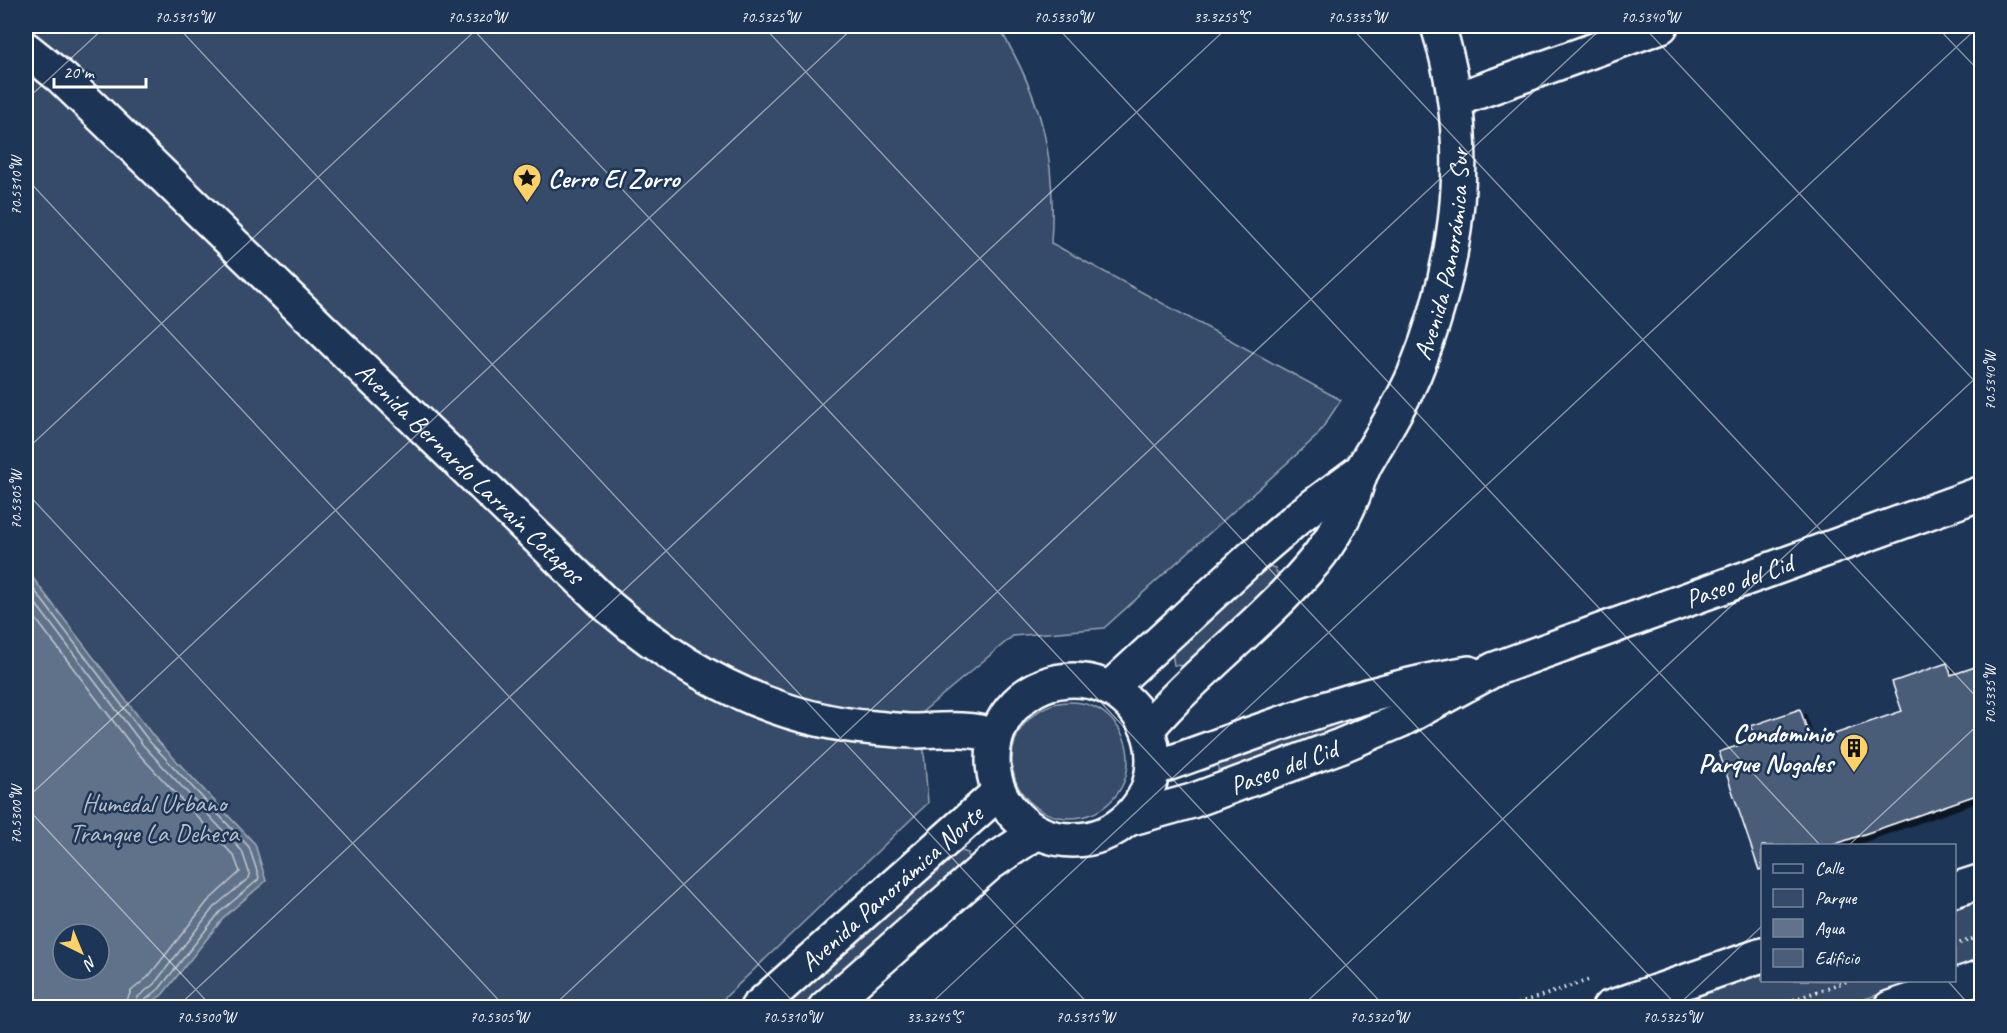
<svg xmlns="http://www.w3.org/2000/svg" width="2007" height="1033" font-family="Caveat,sans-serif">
  <defs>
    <filter id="shadow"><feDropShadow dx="5.5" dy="5.5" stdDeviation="0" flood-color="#0009"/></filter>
  </defs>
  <rect width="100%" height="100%" fill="#1d3557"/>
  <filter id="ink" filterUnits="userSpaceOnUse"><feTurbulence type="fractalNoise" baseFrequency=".0167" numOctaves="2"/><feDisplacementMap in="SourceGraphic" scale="12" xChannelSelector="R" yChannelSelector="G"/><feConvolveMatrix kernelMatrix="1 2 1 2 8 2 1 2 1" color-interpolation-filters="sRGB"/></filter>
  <g filter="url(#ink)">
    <g fill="#364b69" stroke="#9aa5b4" stroke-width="1.5" fill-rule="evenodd">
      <path d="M 26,26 L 998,26 C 1042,98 1057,158 1051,243 L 1341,400 L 1317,436 L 1104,628 L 1013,636 L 921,713 L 928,803 L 715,1007 L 26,1007 ZM 63,934 L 99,934 L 99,970 L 63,970 Z"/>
      <polygon points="1267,566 1275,568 1279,578 1184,666 1174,665 1172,653"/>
      <circle cx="1070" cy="760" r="58"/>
      <polygon points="1338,719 1346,723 1342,731 1226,774 1218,770 1219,762"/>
      <polygon points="955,849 968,853 968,861 806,1007 783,1008"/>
      <polygon points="1981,900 1981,958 1955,968 1955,909"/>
      <polygon points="1762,973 1762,980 1919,981 1841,1007 1657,1008"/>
    </g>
    <path fill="#617289" stroke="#a0aab8" stroke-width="1.5" fill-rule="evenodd" d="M 26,569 L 154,737 L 255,844 L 266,881 L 225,916 L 163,994 L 146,1007 L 26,1007 ZM 63,934 L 99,934 L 99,970 L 63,970 Z"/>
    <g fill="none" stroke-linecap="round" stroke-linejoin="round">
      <g stroke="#c0c7d0" stroke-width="1.5">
        <polyline points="26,579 149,741 249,847 259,877 258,880 220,912 159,989 144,1001 143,1008"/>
        <polyline points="26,591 143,745 242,851 250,875 249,878 214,907 154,984 138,997 135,1008"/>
        <polyline points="26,606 136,751 234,856 240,872 208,901 148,977 131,991 127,1000 126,1008"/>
      </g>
    </g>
    <polygon fill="#4a5d79" stroke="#fff" stroke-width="1.5" filter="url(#shadow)" points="1947,663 1951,675 1981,665 1982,667 1982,793 1830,846 1762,846 1762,869 1759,870 1719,752 1755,740 1751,726 1800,709 1811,742 1902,711 1892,682"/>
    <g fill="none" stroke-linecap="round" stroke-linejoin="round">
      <g stroke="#fff" stroke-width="38">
        <g id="minor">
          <path id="s1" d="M 26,49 L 62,78 L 90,105 L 609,607 C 685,672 772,720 874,728 C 887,729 901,731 915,731 C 942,730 969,727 996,736"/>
          <polyline points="1455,100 1661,26"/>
          <circle cx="1073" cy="760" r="80"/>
          <polyline points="1110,688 1251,558 1301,515 1363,469"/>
          <path id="s2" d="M 1148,728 C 1197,671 1259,626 1308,569 C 1327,548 1342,522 1353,496 C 1357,486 1359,475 1364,466 C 1381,436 1400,407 1414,375 C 1460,263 1475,142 1438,26"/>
          <path d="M 1153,769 C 1257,732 1360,691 1469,673"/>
          <path id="s3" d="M 1128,819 L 1192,801 L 1340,746 L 1401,720 L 1495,669 L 1982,493"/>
          <polyline points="1954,890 1982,881"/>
          <path id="s4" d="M 757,1008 L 999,792"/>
          <polyline points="825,1008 989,864 1037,832"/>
          <polyline points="1609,1008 1762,955"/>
          <polyline points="1890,1008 1982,977"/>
        </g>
      </g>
      <g stroke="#fff" stroke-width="4" stroke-dasharray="1.5 4.5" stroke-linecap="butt">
        <polyline points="1954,945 1982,936"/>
        <polyline points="718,1008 726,1000"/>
        <polyline points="1507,1008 1591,979"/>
        <polyline points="1771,1008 1850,980"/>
      </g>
      <use href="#minor" stroke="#1d3557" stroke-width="33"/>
    </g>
  </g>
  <path fill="none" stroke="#fff" stroke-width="1.5" stroke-opacity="0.45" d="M 177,26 L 1092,1008M 470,26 L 1386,1008M 763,26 L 1679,1008M 1056,26 L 1821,846M 1350,26 L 1982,703M 1643,26 L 1982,389M 1936,26 L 1982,74M 26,100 L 106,26M 26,178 L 799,1008M 26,450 L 480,26M 26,492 L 506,1008M 26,799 L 855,26M 26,807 L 213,1008M 1848,846 L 1982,721M 1947,980 L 1972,1008M 176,1008 L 1229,26M 551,1008 L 1604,26M 926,1008 L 1979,26M 1300,1008 L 1982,372M 1675,1008 L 1762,926"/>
  <defs>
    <g id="sight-pin" transform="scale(1.5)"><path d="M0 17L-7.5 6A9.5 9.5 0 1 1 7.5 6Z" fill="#ffd166" stroke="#1d3557"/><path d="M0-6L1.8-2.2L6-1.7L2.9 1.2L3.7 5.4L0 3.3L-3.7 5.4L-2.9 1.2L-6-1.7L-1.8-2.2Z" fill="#111"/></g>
    <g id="building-pin" transform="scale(1.5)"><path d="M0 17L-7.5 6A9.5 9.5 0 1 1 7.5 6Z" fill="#ffd166" stroke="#1d3557"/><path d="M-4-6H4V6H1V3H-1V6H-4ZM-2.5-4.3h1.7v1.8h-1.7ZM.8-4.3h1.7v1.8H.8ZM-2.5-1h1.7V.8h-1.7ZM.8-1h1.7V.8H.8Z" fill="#111"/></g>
  </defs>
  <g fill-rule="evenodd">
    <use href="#sight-pin" x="527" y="178"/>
    <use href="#building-pin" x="1854" y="748"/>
  </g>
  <g text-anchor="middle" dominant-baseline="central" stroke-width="5" stroke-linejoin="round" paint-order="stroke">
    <g font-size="26" font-weight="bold" fill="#fff" stroke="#1d3557" text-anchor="start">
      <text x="548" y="178">Cerro El Zorro</text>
      <text x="1833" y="733" text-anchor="end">Condominio<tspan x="1833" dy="30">Parque Nogales</tspan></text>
    </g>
    <g font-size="26" fill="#fff" stroke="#1d3557">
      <text stroke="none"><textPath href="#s2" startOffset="573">Avenida Panorámica Sur</textPath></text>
      <text stroke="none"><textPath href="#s1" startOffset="614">Avenida Bernardo Larraín Cotapos</textPath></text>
      <text stroke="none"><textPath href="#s3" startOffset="657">Paseo del Cid</textPath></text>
      <text stroke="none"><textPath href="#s3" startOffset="164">Paseo del Cid</textPath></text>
      <text stroke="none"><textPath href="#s4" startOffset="180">Avenida Panorámica Norte</textPath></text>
    </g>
    <g font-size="26" fill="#b9c0ca" stroke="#1d3557">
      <text x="154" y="803">Humedal Urbano<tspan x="154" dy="30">Tranque La Dehesa</tspan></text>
    </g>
  </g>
  <rect width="2007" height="1033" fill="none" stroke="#1d3557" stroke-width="66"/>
  <rect x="1761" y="844" width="195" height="138" fill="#1d3557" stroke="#77869a" stroke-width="1.5"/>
  <rect x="1773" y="864" width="30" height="9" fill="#1d3557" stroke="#77869a" stroke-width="1.5"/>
  <text x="1815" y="874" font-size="18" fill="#ffffff">Calle</text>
  <rect x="1773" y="889" width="30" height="18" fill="#364b69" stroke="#77869a" stroke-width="1.5"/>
  <text x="1815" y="904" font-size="18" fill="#ffffff">Parque</text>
  <rect x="1773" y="919" width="30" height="18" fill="#617289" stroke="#77869a" stroke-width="1.5"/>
  <text x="1815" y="934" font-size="18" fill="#ffffff">Agua</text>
  <rect x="1773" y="949" width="30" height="18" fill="#4a5d79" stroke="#77869a" stroke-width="1.5"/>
  <text x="1815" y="964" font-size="18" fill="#ffffff">Edificio</text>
  <g transform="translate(81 952) rotate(137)"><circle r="28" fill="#1d3557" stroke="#77869a" stroke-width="1.5"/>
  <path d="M0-4.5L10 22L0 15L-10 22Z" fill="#ffd166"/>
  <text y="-9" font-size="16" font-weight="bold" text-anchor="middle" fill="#ffffff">N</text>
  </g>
  <path d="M54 78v9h92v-9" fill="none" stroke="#ffffff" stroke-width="3"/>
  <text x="63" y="78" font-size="18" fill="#ffffff" stroke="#1d3557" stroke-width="4.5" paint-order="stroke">20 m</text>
  <rect x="33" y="33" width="1941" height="967" fill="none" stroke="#fff" stroke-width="2"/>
  <g font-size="15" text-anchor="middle" fill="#fff">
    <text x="184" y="22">70.5315°W</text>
    <text x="477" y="22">70.5320°W</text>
    <text x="770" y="22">70.5325°W</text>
    <text x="1063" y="22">70.5330°W</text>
    <text x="1221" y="22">33.3255°S</text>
    <text x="1357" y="22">70.5335°W</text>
    <text x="1650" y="22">70.5340°W</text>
    <text transform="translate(16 186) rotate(-90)" y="5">70.5310°W</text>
    <text transform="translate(1990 381) rotate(-90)" y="5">70.5340°W</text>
    <text transform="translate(16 500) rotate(-90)" y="5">70.5305°W</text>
    <text transform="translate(1990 695) rotate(-90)" y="5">70.5335°W</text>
    <text transform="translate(16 815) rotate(-90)" y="5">70.5300°W</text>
    <text x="206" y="1022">70.5300°W</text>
    <text x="499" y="1022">70.5305°W</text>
    <text x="792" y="1022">70.5310°W</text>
    <text x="934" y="1022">33.3245°S</text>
    <text x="1085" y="1022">70.5315°W</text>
    <text x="1379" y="1022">70.5320°W</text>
    <text x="1672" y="1022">70.5325°W</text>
  </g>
</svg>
